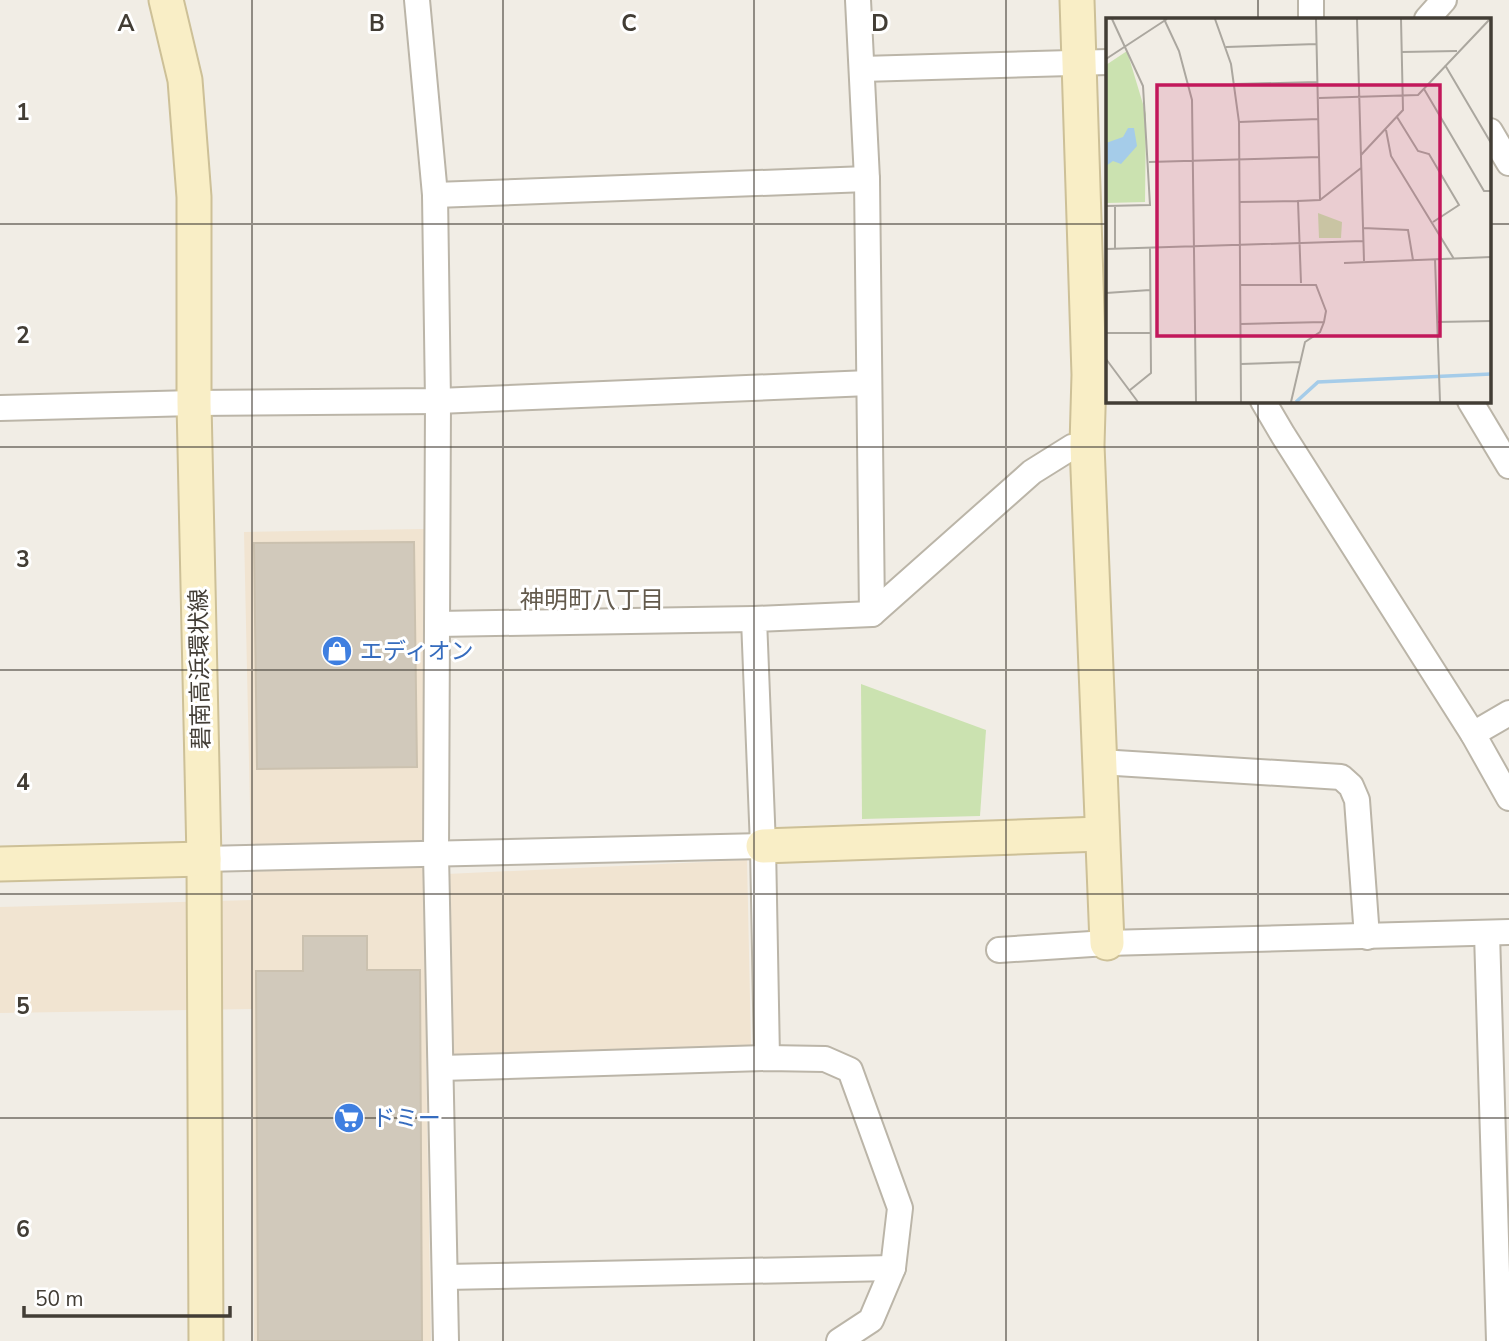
<svg xmlns="http://www.w3.org/2000/svg" width="1509" height="1341" font-family="'Nunito Sans','Noto Sans JP',sans-serif">
  <rect width="100%" height="100%" fill="#f1ede5"/>
  <polygon fill="#f1e4d1" points="424,529 426,875 747,860 751,1045 454,1055 426,1058 431,1341 254,1341 252,1009 0,1013 0,907 252,900 244,532"/>
  <polygon fill="#cbe2b0" points="861,684 986,730 980,816 862,819"/>
  <g fill="#d1c9bb" stroke="#cbc1af" stroke-width="2">
    <polygon points="414,542 417,767 257,769 254,543"/>
    <polygon points="303,936 367,936 367,970 420,970 422,1341 258,1341 256,971 303,971"/>
  </g>
  <g fill="none" stroke-linecap="round" stroke-linejoin="round">
    <g stroke="#bbb5a8" stroke-width="28">
      <g id="street">
        <polyline points="417,0 435,195 438,401 436,854 446,1341"/>
        <polyline points="858,0 867,179 872,614"/>
        <polyline points="1311,0 1311,19"/>
        <polyline points="1427,19 1444,0"/>
        <polyline points="862,69 1108,62"/>
        <polyline points="1490,131 1509,163"/>
        <polyline points="435,195 867,179"/>
        <polyline points="1263,401 1283,435 1473,734 1509,798"/>
        <polyline points="1470,401 1509,466"/>
        <polyline points="0,408 194,403 438,401 869,383"/>
        <polyline points="437,624 754,619"/>
        <polyline points="1473,734 1509,713"/>
        <polyline points="1100,762 1341,777 1351,786 1357,800 1367,937"/>
        <polyline points="204,859 763,846"/>
        <polyline points="1487,933 1499,1341"/>
        <polyline points="999,950 1107,943 1509,932"/>
        <polyline points="767,1058 763,846 754,619 872,614 1032,472 1072,447 1087,445"/>
        <polyline points="441,1068 767,1058 825,1059 850,1070 900,1208 893,1268 871,1320 839,1341"/>
        <polyline points="445,1277 893,1268"/>
      </g>
    </g>
    <g stroke="#cdc097" stroke-width="37">
      <g id="secondary">
        <polyline points="166,0 185,80 194,197 194,403 204,859 206,1341"/>
        <polyline points="1077,0 1089,375 1087,445 1107,943"/>
        <polyline points="763,846 1101,834"/>
        <polyline points="0,864 204,859"/>
      </g>
    </g>
    <use href="#street" stroke="#fff" stroke-width="24"/>
    <use href="#secondary" stroke="#f9eec6" stroke-width="33"/>
  </g>
  <path fill="none" stroke="#423d35" stroke-width="2" stroke-opacity="0.55" d="M 252,0 L 252,1341M 503,0 L 503,1341M 754,0 L 754,1341M 1006,0 L 1006,1341M 1258,0 L 1258,19M 0,224 L 1108,224M 1490,224 L 1509,224M 1258,401 L 1258,1341M 0,447 L 1509,447M 0,670 L 1509,670M 0,894 L 1509,894M 0,1118 L 1509,1118"/>
  <defs>
    <g id="shop-disc" transform="scale(1.575)"><circle r="9.5" fill="#3f7fe0" stroke="#fff"/><path d="M-5-2.5h2.3a2.7 3.5 0 0 1 5.4 0H5L5.5 6h-11ZM-1.5-2.5h3a1.5 2.3 0 0 0-3 0Z" fill="#fff"/></g>
    <g id="supermarket-disc" transform="scale(1.575)"><circle r="9.5" fill="#3f7fe0" stroke="#fff"/><path d="M-6-5.5h2.5l.6 2H6L4.5 2H-2.5L-4.4-4H-6ZM-1.5 3.2a1.3 1.3 0 1 0 .1 0ZM3 3.2a1.3 1.3 0 1 0 .1 0Z" fill="#fff"/></g>
  </defs>
  <g fill-rule="evenodd">
    <use href="#shop-disc" x="337" y="651"/>
    <use href="#supermarket-disc" x="349" y="1118"/>
  </g>
  <g text-anchor="middle" dominant-baseline="central" stroke-width="6" stroke-linejoin="round" paint-order="stroke">
    <g font-size="23" fill="#366cbe" stroke="#fff" text-anchor="start">
      <text x="360" y="651">エディオン</text>
      <text x="372" y="1118">ドミー</text>
    </g>
    <g font-size="23" fill="#423d35" stroke="#fff">
      <text transform="translate(200 669) rotate(-91)">碧南高浜環状線</text>
    </g>
    <g font-size="24" fill="#645b4d" stroke="#fff">
      <text x="592" y="600">神明町八丁目</text>
    </g>
  </g>
  <g transform="translate(1106 18)">
    <rect width="385" height="385" fill="#f1ede5"/>
    <path d="M 21,33 L 40,96 L 39,184 L 0,185 L 0,47 ZM 212,195 L 236,204 L 235,220 L 213,220 Z" fill="#cbe2b0"/>
    <path d="M 22,110 L 28,110 L 31,128 L 15,146 L 7,143 L 0,148 L 0,125 L 17,119 Z" fill="#a5cce9"/>
    <path fill="none" stroke="#a5cce9" stroke-width="3.5" d="M 190,384 L 212,364 L 385,356"/>
    <path fill="none" stroke="#aba79f" stroke-width="2" d="M 58,1 L 73,33 L 86,82 L 90,384M 109,1 L 125,46 L 133,104 L 135,384M 210,1 L 214,182M 251,1 L 258,243M 120,29 L 211,26M 296,34 L 351,33M 0,41 L 61,1M 339,47 L 385,125M 129,66 L 212,64M 318,71 L 378,173 L 385,173M 213,80 L 312,77 L 384,1M 291,99 L 312,133 L 323,136 L 353,187 L 327,204M 133,104 L 213,101M 280,112 L 285,138 L 348,241M 255,137 L 297,92 L 295,1M 43,144 L 214,139M 133,184 L 192,183M 0,188 L 44,187 L 37,68 L 6,1M 9,188 L 9,230M 257,210 L 302,212 L 307,242M 0,231 L 257,223M 329,241 L 334,384M 238,245 L 385,239M 195,265 L 192,183 L 214,182 L 255,150M 134,267 L 210,267 L 220,293 L 218,304 L 214,314 L 199,324 L 185,384M 0,275 L 44,272M 331,304 L 385,303M 135,306 L 218,304M 0,315 L 45,315M 0,341 L 32,384M 135,346 L 194,344M 24,372 L 45,355 L 44,229"/>
    <path fill="#c2185b" fill-opacity="0.15" stroke="#c2185b" stroke-width="3.5" d="M 51,67 L 334,67 L 334,318 L 51,318 Z"/>
    <rect width="385" height="385" fill="none" stroke="#423d35" stroke-width="3.5"/>
  </g>
  <g font-size="23" text-anchor="middle" font-weight="bold" fill="#423d35" stroke="#fff" stroke-width="6" stroke-linejoin="round" paint-order="stroke">
    <text x="126" y="31">A</text>
    <text x="377" y="31">B</text>
    <text x="629" y="31">C</text>
    <text x="880" y="31">D</text>
    <text x="23" y="120">1</text>
    <text x="23" y="343">2</text>
    <text x="23" y="567">3</text>
    <text x="23" y="790">4</text>
    <text x="23" y="1014">5</text>
    <text x="23" y="1237">6</text>
  </g>
  <path d="M24 1306v10h206v-10" fill="none" stroke="#423d35" stroke-width="3.5"/>
  <text x="35" y="1306" font-size="21" fill="#423d35" stroke="#ffffff" stroke-width="5" paint-order="stroke">50 m</text>
</svg>
